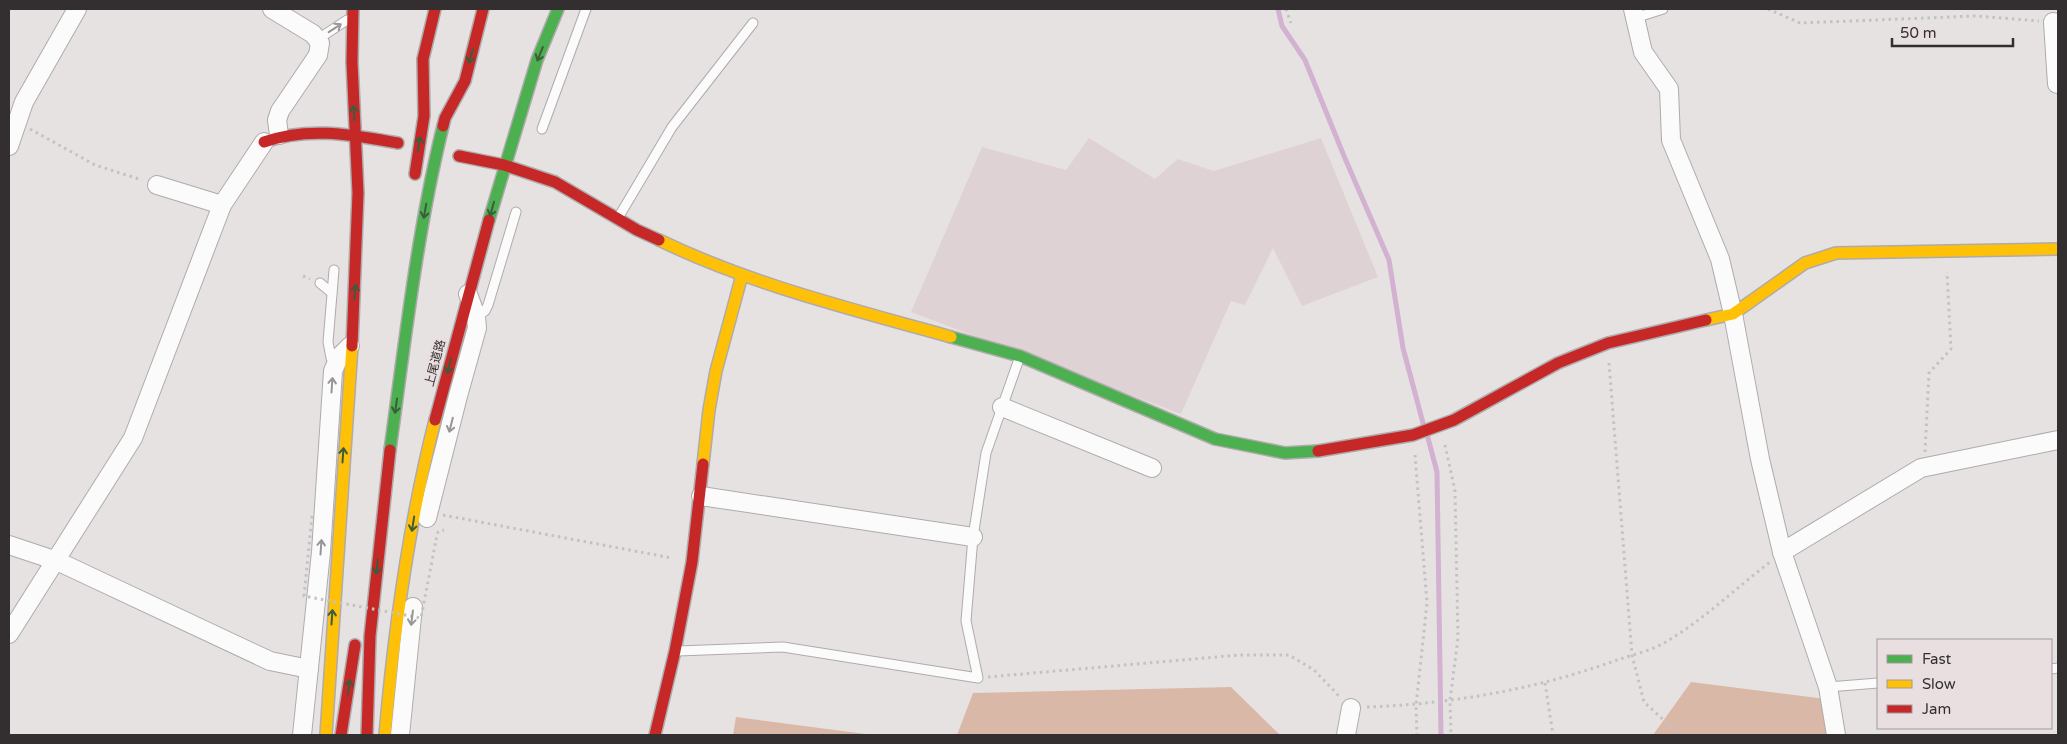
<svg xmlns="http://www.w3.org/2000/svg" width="2067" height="744" font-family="'Varela Round','Noto Sans JP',sans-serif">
  <rect width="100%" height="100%" fill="#e7e2e2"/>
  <polygon fill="#dfd2d4" points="1089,138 1155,179 1178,159 1214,171 1321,138 1378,277 1302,306 1273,248 1245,305 1231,301 1181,414 911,312 982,147 1066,170"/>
  <g fill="#dab8a8">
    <polygon points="1691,682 1826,699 1830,735 1653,735"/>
    <polygon points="1231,687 1280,735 957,735 973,693"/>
    <polygon points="736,717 873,735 733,735"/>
  </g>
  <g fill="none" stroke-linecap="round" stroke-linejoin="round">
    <g stroke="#d2b1d1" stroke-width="5">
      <polyline points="1278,9 1282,26 1305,60 1344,156 1389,260 1403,348 1423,423"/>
      <polyline points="1428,438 1437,472 1441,735"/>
    </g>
    <g stroke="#afabac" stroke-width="11">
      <g id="lane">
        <polyline points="1635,18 1663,9"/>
        <polyline points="318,39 347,20"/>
        <polyline points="542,129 586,9"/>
        <polyline points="618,218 672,127 753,23"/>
        <polyline points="334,270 328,342 331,358 337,362"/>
        <polyline points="320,283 332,293"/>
        <polyline points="476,316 485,311 488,305 516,212"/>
        <polyline points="678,651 783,647 978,678 966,621 973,537 986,453 1019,359"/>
        <polyline points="2051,669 2058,668"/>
        <polyline points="1828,687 1878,683"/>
      </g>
    </g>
    <g stroke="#afabac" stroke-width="20">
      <g id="street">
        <polyline points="272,9 313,34 320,43 318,55 280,111 277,120 279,135"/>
        <polyline points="1633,9 1643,52 1669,89 1671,140 1720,259 1733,314 1760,459 1782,552 1828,687 1836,735"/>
        <polyline points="2058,23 2053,22 2057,84 2058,84"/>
        <polyline points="9,146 24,102 77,9"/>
        <polyline points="157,185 222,205"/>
        <polyline points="1002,407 1152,468"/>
        <polyline points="701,496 973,537"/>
        <polyline points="427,518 458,396 477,328 476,316 468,294"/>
        <polyline points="9,545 57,561 270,661 309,669"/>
        <polyline points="1782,552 1921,468 2058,440"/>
        <polyline points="9,634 133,438 222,205 264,142"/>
        <polyline points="302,735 321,552 333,371 339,357 350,346"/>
        <polyline points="400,735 413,607"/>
        <polyline points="1346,735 1351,708"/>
      </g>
    </g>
    <g stroke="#afabac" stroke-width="14">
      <g id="fast">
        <polyline points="489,220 537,60 558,9"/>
        <polyline points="951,337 1020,356 1215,439 1285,453 1318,451"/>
        <path d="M 390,450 C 405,342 417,232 443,126"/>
      </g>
    </g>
    <g stroke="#afabac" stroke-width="14">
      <g id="slow">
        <path d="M 659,240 C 752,285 852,309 951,337"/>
        <polyline points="1706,320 1733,314 1805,263 1836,253 2058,249"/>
        <polyline points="703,464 709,410 716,371 742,275"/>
        <polyline points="326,735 352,346"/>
        <path d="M 385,735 C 394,630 409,523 435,420"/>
      </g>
    </g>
    <g stroke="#afabac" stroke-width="14">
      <g id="jam">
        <polyline points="443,126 445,118 465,81 483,9"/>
        <path d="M 264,142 C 309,126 352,135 398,143"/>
        <polyline points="459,156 504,165 555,182 637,230 659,240"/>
        <polyline points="415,174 424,116 423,59 435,9"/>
        <polyline points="352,346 358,193 352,62 353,9"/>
        <polyline points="435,420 489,220"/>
        <polyline points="1318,451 1413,435 1454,420 1558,363 1608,343 1706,320"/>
        <polyline points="341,735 355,645"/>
        <polyline points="367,735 370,636 390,450"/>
        <polyline points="655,735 675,651 692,562 703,464"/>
      </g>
    </g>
    <g stroke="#c3c2c2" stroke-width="3" stroke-dasharray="2.5 4" stroke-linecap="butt">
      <polyline points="1286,9 1291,23"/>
      <polyline points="1768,9 1800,23 1975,16 2039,21"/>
      <polyline points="30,129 95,165 142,180"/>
      <polyline points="303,276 310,279"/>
      <polyline points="1609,363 1632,655 1644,702 1680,735"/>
      <polyline points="1445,445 1455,491 1458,638 1450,700 1451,735"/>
      <polyline points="1925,452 1929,373 1951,349 1947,272"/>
      <polyline points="1415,455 1427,603 1416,706 1417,735"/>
      <polyline points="443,515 672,558"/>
      <polyline points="436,540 438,532 444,530"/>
      <polyline points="988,677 1239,655 1289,655 1314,670 1340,697"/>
      <polyline points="1545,683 1553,735"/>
      <path d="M 1367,707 C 1452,704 1537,689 1617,660 C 1632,655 1650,651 1664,643 C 1702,621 1735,589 1770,562"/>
    </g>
    <use href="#lane" stroke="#fbfbfb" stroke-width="9"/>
    <use href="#street" stroke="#fbfbfb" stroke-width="18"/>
    <use href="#fast" stroke="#4caf50" stroke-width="11"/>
    <use href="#slow" stroke="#ffc107" stroke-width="11"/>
    <use href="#jam" stroke="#c62828" stroke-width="11"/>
    <polyline stroke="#c3c2c2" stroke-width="3" stroke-dasharray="2.5 4" stroke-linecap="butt" points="312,516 304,596 421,618 436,540"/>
  </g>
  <defs><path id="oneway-shaft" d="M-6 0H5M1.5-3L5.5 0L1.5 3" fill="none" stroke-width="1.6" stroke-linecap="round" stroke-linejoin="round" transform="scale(1.25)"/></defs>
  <g stroke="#979596">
    <use href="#oneway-shaft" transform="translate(335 28) rotate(-33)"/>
    <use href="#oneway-shaft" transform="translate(332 385) rotate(-86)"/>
    <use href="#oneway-shaft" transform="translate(451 425) rotate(104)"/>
    <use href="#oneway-shaft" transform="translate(321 547) rotate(-86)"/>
    <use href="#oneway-shaft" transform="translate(412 618) rotate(97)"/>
  </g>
  <g stroke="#3c5c3b">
    <use href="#oneway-shaft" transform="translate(540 54) rotate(112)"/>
    <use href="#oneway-shaft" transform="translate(471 56) rotate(104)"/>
    <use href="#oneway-shaft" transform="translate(354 113) rotate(-94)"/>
    <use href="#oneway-shaft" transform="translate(419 144) rotate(-81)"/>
    <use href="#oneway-shaft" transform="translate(492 209) rotate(106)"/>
    <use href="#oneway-shaft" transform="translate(425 211) rotate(100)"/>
    <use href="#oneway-shaft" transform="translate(355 292) rotate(-85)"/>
    <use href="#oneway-shaft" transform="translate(449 366) rotate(105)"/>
    <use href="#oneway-shaft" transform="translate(396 406) rotate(98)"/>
    <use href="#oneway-shaft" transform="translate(343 455) rotate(-86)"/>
    <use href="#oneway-shaft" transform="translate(413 524) rotate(99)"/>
    <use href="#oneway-shaft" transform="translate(377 567) rotate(96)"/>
    <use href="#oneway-shaft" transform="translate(332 617) rotate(-86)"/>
    <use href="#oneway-shaft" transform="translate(349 687) rotate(-81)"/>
  </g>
  <g text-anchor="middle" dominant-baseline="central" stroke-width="5" stroke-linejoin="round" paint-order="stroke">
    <g font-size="12" fill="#332f30" stroke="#eadfe0">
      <text transform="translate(435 363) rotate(-75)">上尾道路</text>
    </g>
  </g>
  <rect width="2067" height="744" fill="none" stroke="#332f30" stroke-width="20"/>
  <rect x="1877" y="639" width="175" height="90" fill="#eadfe0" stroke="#a1999a"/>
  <rect x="1887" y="655" width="25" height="8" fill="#4caf50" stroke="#a1999a"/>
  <text x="1922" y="664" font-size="15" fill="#332f30">Fast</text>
  <rect x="1887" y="680" width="25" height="8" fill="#ffc107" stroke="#a1999a"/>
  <text x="1922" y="689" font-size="15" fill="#332f30">Slow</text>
  <rect x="1887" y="705" width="25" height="8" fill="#c62828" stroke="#a1999a"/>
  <text x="1922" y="714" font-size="15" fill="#332f30">Jam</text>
  <path d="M1892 38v8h121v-8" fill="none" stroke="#332f30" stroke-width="2.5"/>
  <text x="1900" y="38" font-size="15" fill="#332f30" stroke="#eadfe0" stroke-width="4" paint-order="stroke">50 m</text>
</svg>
